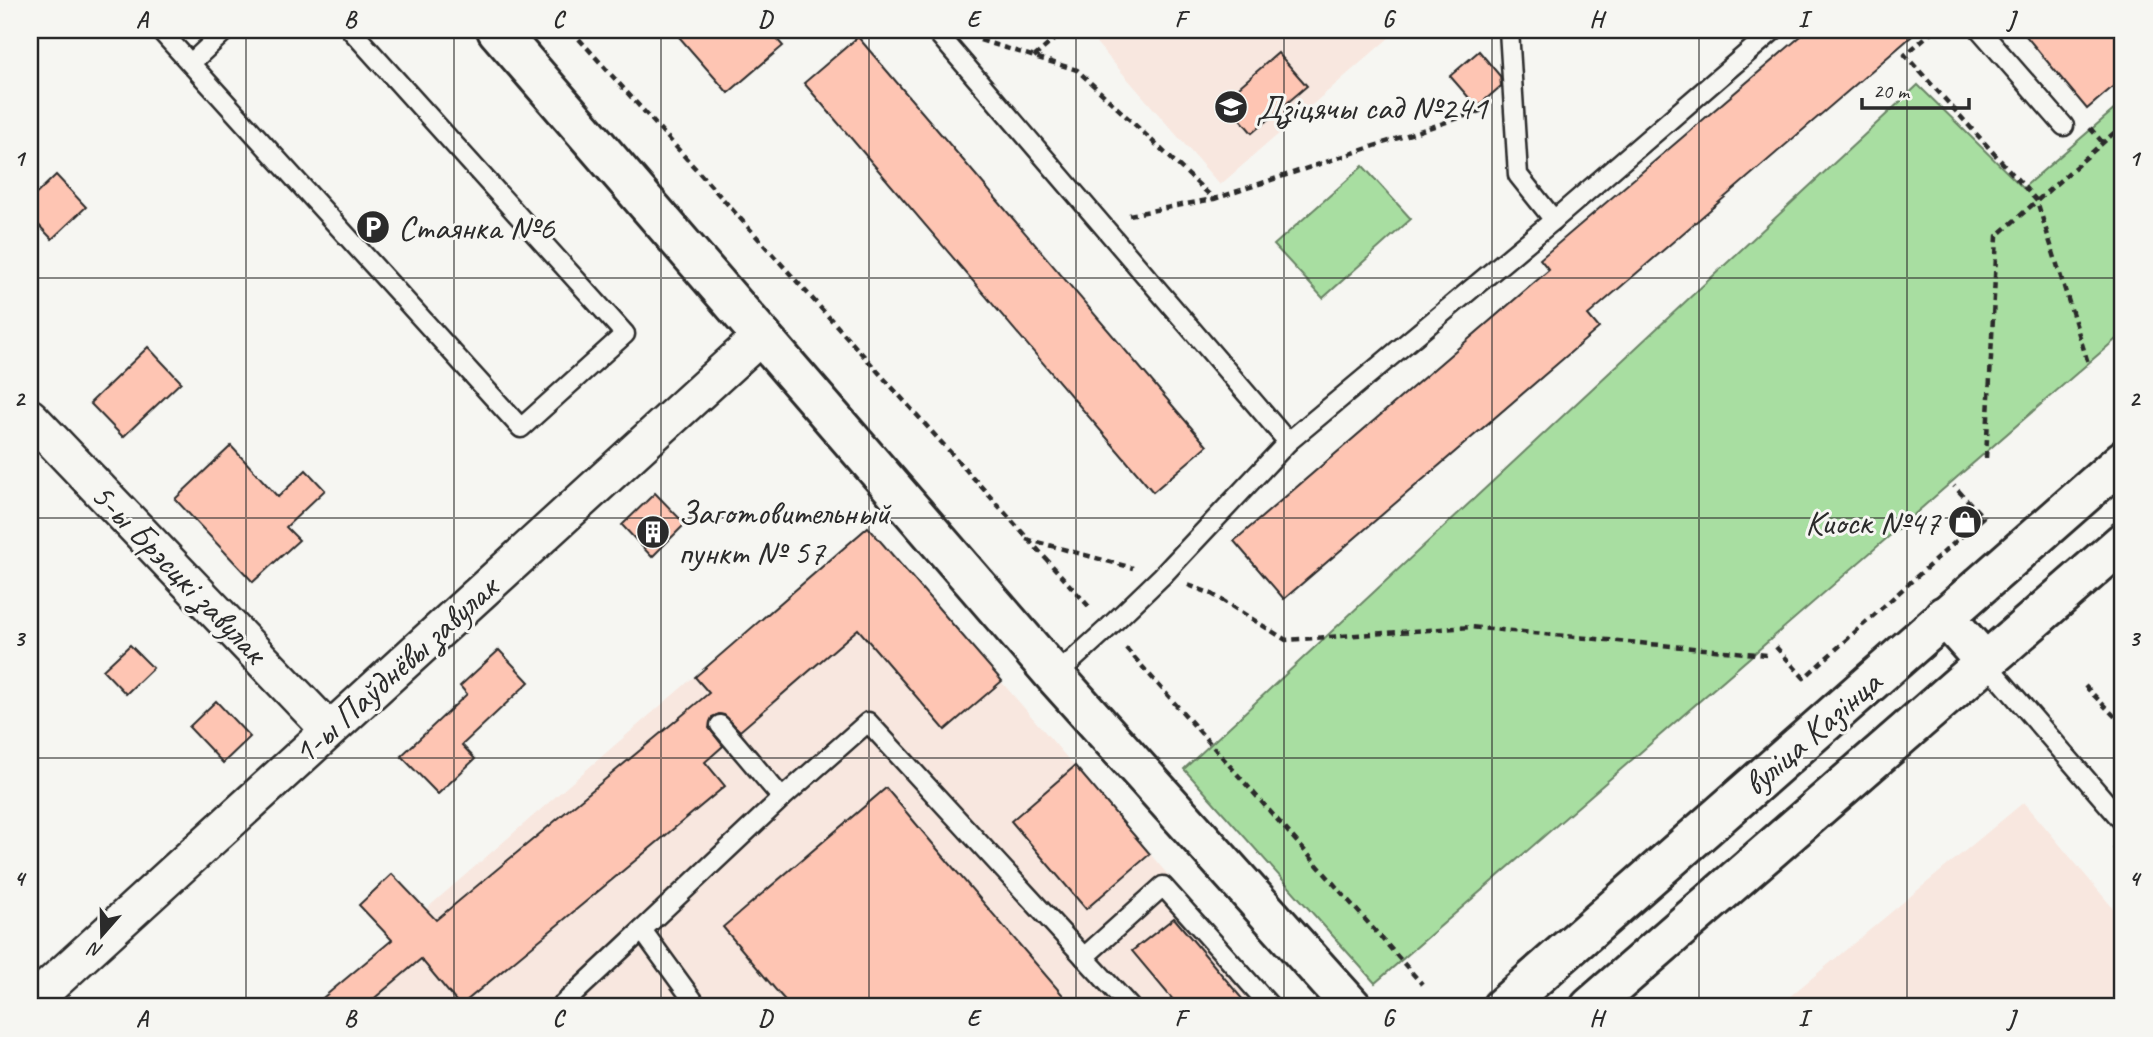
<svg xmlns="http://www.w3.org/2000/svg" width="2153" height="1037" font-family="Caveat,sans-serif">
  <rect width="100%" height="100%" fill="#f6f6f2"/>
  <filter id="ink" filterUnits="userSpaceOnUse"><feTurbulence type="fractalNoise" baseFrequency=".0143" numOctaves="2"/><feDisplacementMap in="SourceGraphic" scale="14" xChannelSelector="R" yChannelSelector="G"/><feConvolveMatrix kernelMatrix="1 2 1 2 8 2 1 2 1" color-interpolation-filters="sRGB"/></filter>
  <g filter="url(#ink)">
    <g fill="#f8e7df">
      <polygon points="1085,30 1398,30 1220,185"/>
      <polygon points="868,527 1282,1007 313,1007 645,719"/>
      <polygon points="2024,802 2123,920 2123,1007 1777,1007"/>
    </g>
    <g fill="#a8dea1" stroke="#6a8466" stroke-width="2">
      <polygon points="1918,85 2023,188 2123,102 2123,333 1375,983 1184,769"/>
      <polygon points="1363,166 1411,219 1323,298 1274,245"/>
    </g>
    <g fill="#fec5b3" stroke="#2b2b2b" stroke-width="2">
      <polygon points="673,30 769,30 783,46 728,93"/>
      <polygon points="1808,30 1919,30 1588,315 1599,328 1284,599 1234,541 1549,270 1540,259"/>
      <polygon points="2021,30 2123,30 2123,78 2087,109"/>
      <polygon points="858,37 1207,446 1153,492 804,83"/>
      <polygon points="1479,51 1500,76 1501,86 1477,107 1450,76"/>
      <polygon points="1278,53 1307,86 1252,133 1224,100"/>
      <polygon points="56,175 86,207 52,239 30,216 30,200"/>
      <polygon points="148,347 181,382 123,437 90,403"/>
      <polygon points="231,446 278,497 306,470 325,490 286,527 299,540 253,582 175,499"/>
      <polygon points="655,493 685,524 652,557 622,525"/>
      <polygon points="868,527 1002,681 945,730 858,629 740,731 724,715 719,714 712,717 709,728 723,746 705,762 725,786 460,1006 421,959 364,1007 312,1007 392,940 359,905 392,874 436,920 709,693 695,677"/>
      <polygon points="130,645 153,668 126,694 103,670"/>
      <polygon points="499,650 529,682 462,745 475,759 438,794 401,756 467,694 460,686"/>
      <polygon points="216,701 250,737 223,763 189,727"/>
      <polygon points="1075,766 1150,854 1086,909 1011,821"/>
      <polygon points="886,788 938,850 1073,1007 791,1007 775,989 723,927"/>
      <polygon points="1174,918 1249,1007 1179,1007 1132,951"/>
    </g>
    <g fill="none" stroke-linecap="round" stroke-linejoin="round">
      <g stroke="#2b2b2b" stroke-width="23">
        <g id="service">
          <polyline points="160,30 521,428 625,334 351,30"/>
          <polyline points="935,30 1288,442"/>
          <polyline points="1509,30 1518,175 1554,220"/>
          <polyline points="1980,30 2064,126"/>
          <polyline points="191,63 226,30"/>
          <polyline points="1986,663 2123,822"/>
          <polyline points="1055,676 1108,628 1162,576 1288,442 1554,220 1774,30"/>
          <polyline points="720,725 782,798"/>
          <polyline points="1084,957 1163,886 1271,1007"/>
          <polyline points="560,1007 642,930"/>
          <polyline points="698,1007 642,930 782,798 868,722 1130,1007"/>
        </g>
      </g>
      <g stroke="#2b2b2b" stroke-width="40">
        <g id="minor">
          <polyline points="30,417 329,730"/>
          <polyline points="30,1004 760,337"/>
        </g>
      </g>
      <g stroke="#2b2b2b" stroke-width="44">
        <polyline id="tertiary" points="497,30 1055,676 1352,1007"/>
      </g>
      <g stroke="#2b2b2b" stroke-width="44">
        <g id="secondary">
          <polyline points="1944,616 1986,663"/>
          <polyline points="1502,1007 2123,460"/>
          <polyline points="1590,1007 2123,542"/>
        </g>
      </g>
      <g stroke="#2b2b2b" stroke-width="4.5" stroke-dasharray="7 5" stroke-linecap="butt">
        <polyline points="571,30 1092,610"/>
        <polyline points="1934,30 1905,55 2037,201 2089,366"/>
        <polyline points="980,40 1077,70 1214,199 1489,108"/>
        <polyline points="1034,57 1065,30"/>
        <polyline points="2090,128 2103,143"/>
        <polyline points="1129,215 1213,199"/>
        <polyline points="1986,458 1997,236 2123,125"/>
        <polyline points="1026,539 1133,568"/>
        <polyline points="1188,585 1212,594 1286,640 1470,627 1767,655"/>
        <polyline points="1776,647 1804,678 1983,517 1954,486"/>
        <polyline points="1126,648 1422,984"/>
        <polyline points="2085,686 2123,725"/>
        <polyline points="2114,847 2123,858"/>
      </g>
      <use href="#service" stroke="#f6f6f2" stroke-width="18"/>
      <use href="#minor" stroke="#f6f6f2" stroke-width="35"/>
      <use href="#tertiary" stroke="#f6f6f2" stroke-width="38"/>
      <use href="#secondary" stroke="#f6f6f2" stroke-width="38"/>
    </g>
  </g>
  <path fill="none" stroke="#2b2b2b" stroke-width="2" stroke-opacity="0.55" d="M 246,30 L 246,1007M 454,30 L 454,1007M 661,30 L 661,1007M 869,30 L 869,1007M 1076,30 L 1076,1007M 1284,30 L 1284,1007M 1492,30 L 1492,1007M 1699,30 L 1699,1007M 1907,30 L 1907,1007M 30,278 L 2123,278M 30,518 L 2123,518M 30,758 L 2123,758"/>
  <defs>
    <g id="school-disc" transform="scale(1.75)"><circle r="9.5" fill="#2b2b2b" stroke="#f6f6f2"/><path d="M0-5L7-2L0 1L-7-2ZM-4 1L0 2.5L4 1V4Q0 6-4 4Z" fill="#fff"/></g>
    <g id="parking-disc" transform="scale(1.75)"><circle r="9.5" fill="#2b2b2b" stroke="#f6f6f2"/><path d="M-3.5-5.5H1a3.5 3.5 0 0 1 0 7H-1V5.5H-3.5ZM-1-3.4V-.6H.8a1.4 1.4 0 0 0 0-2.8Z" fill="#fff"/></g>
    <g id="shop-disc" transform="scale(1.75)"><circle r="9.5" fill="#2b2b2b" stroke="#f6f6f2"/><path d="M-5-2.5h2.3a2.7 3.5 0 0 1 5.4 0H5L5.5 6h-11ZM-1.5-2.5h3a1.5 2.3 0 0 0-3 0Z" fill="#fff"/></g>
    <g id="building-disc" transform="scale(1.75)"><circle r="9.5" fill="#2b2b2b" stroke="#f6f6f2"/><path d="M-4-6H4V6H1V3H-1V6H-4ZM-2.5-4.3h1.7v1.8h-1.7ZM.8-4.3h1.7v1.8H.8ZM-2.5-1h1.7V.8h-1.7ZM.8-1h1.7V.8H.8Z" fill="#fff"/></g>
  </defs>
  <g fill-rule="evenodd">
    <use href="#school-disc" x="1231" y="107"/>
    <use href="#parking-disc" x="373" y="227"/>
    <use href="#shop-disc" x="1965" y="522"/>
    <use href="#building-disc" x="653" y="532"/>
  </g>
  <g text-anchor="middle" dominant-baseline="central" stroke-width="6" stroke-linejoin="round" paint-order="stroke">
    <g font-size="35" fill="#2b2b2b" stroke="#f6f6f2" text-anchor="start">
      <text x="1256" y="107">Дзіцячы сад №241</text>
      <text x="398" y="227">Стаянка №6</text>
      <text x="678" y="512">Заготовительный<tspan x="678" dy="40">пункт № 57</tspan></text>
      <text x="1940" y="522" text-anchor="end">Киоск №47</text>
    </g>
    <g font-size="35" fill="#2b2b2b" stroke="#f6f6f2">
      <text transform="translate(179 573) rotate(46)">5-ы Брэсцкі завулак</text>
      <text transform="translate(395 670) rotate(-42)">1-ы Паўднёвы завулак</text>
      <text transform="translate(1812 733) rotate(-41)">вуліца Казінца</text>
    </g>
  </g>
  <rect width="2153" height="1037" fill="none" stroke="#f6f6f2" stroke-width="77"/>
  <g transform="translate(102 935) rotate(200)" stroke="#f6f6f2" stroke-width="5" paint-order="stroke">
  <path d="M0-5L12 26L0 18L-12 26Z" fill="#2b2b2b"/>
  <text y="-10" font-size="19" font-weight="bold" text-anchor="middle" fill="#2b2b2b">N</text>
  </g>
  <path d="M1862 98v10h107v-10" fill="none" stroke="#2b2b2b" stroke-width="3.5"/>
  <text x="1873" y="98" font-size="21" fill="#2b2b2b" stroke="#f6f6f2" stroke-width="5" paint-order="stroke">20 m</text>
  <rect x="38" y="38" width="2076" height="960" fill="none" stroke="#2b2b2b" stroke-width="2.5"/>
  <g font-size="23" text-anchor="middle" font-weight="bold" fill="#2b2b2b">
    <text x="142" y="27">A</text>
    <text x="350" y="27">B</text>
    <text x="558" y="27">C</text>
    <text x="765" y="27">D</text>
    <text x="973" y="27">E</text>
    <text x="1180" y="27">F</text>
    <text x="1388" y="27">G</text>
    <text x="1596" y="27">H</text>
    <text x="1803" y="27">I</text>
    <text x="2011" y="27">J</text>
    <text x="19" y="166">1</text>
    <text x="2134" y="166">1</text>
    <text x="19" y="406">2</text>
    <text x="2134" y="406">2</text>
    <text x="19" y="646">3</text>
    <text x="2134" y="646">3</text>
    <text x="19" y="886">4</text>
    <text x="2134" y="886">4</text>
    <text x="142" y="1026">A</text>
    <text x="350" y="1026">B</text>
    <text x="558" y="1026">C</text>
    <text x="765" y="1026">D</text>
    <text x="973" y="1026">E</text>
    <text x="1180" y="1026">F</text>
    <text x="1388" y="1026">G</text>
    <text x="1596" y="1026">H</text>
    <text x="1803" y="1026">I</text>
    <text x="2011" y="1026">J</text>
  </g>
</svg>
